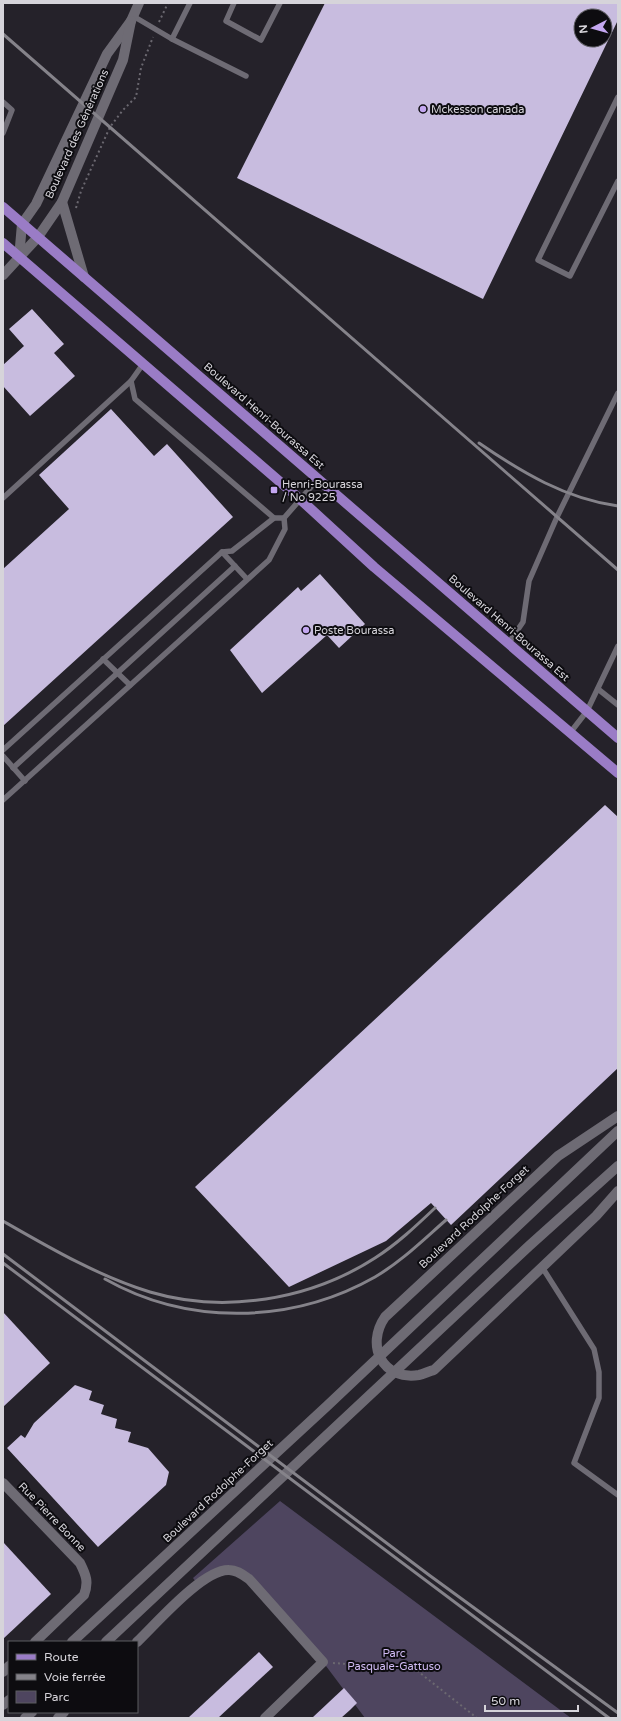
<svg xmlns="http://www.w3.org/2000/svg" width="621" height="1721" font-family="'Varela Round',sans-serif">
  <rect width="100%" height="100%" fill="#25222a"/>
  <polygon fill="#4e455f" points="280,1501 571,1718 365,1718 323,1662 249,1579 230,1570 199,1586 193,1578"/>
  <g fill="#c8bcdf" fill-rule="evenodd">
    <path d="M 325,3 L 618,3 L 618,20 L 483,299 L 237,178 ZM 581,16 L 605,16 L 605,40 L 581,40 Z"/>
    <polygon points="32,309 64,344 54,353 75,376 30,416 3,386 3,365 24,346 9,329"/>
    <polygon points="111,409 154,456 167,444 233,517 3,726 3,569 69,509 39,475"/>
    <polygon points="320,574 365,624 339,648 327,635 262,693 230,650 298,587 301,591"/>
    <polygon points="605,805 618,817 618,1068 451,1225 431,1203 386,1241 289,1287 195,1187"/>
    <polygon points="3,1312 50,1363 3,1407"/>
    <polygon points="75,1385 92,1391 89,1400 104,1405 101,1414 117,1419 115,1428 131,1432 128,1442 148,1448 169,1472 166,1485 98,1547 7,1448 21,1435 25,1438 34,1423"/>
    <polygon points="3,1542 51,1594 3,1639"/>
    <polygon points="259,1652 273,1667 218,1718 188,1718"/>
    <polygon points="344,1688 357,1703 350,1710 341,1718 312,1718"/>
  </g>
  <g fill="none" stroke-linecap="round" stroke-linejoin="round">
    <g stroke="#6b6870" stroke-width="2" stroke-dasharray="2 3" stroke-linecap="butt">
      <polyline points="159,22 168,3"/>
      <polyline points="76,208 81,191 110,127 123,110 136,97 141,68 153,37"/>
      <polyline points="333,1663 415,1669 477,1718"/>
    </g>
    <g stroke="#6e6b74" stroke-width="5.5">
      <polyline points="234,3 226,21 261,40 280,3"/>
      <polyline points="133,16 172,39 190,3"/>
      <polyline points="172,39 246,76"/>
      <polyline points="618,97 538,260 570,276 618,181"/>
      <polyline points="3,102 12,110 3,133"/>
      <polyline points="143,364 131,381 135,399 274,518"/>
      <polyline points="3,498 131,381"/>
      <polyline points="284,518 318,479"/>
      <polyline points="222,552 247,579"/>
      <polyline points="508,644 523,622 529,581 557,517 618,393"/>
      <polyline points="103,659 130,685"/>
      <polyline points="598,689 618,705"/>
      <polyline points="570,733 587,711 618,646"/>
      <polyline points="3,750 222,552 232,551 274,518 284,518 285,529 269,560 3,800"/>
      <polyline points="3,756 25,781"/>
      <polyline points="13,768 235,566"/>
      <polyline points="542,1267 594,1349 599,1372 599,1398 574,1463 618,1495"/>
    </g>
    <g stroke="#6e6b74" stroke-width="10">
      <polyline points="62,202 84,277"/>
      <polyline points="19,258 22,224 36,204 107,54 131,21 139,3"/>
      <polyline points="3,275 38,237 62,202 123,60 131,21"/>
      <path d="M 618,1116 L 558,1156 L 385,1317 C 365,1346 383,1381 419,1375 C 424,1374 429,1371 434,1370 L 596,1216 L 618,1191"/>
      <path d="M 3,1483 L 80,1563 C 86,1575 89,1582 84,1595 L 35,1642"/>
      <path d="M 137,1642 C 156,1624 203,1569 229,1570 C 237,1570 243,1575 249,1579 L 323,1662 L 265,1718"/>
      <polyline points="3,1672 9,1666"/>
      <polyline points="58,1718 64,1712"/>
    </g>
    <g stroke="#6e6b74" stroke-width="10">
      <polyline points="72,1642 327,1406 618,1131"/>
      <polyline points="106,1642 529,1246 618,1166"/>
      <polyline points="3,1705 9,1700"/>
      <polyline points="25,1718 32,1712"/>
    </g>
    <g stroke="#9a7cc6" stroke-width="10">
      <polyline points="3,207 618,738"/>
      <polyline points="3,243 301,500 374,567 618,773"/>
    </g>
    <g stroke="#85838a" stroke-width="3">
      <polyline points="3,34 618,570"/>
      <path d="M 479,443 C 521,472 566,499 618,506"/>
      <path d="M 3,1221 C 50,1248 98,1276 150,1292 C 224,1314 310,1300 375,1258 C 397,1244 416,1226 435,1208"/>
      <polyline points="3,1254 429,1575 618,1713"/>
      <polyline points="3,1263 609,1718"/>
      <path d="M 105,1279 C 188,1326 292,1324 375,1277 C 402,1261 423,1240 446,1220"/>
    </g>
  </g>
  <g fill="#c4a7f1" stroke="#0d0c10" stroke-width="1.5">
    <circle cx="423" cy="109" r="4"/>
    <rect x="270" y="486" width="8" height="8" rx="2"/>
    <circle cx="306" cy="630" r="4"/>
  </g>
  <g text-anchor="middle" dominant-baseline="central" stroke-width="4" stroke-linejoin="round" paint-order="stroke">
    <g font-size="11" fill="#d6d4da" stroke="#0d0c10" text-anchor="start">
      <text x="431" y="109">Mckesson canada</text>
      <text x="282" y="484">Henri-Bourassa<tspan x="282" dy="13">/ No 9225</tspan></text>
      <text x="314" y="630">Poste Bourassa</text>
    </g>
    <g font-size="11" fill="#d6d4da" stroke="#0d0c10">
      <text transform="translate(77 134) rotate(-66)">Boulevard des Générations</text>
      <text transform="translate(264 416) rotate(41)">Boulevard Henri-Bourassa Est</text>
      <text transform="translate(509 628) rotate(41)">Boulevard Henri-Bourassa Est</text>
      <text transform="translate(474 1217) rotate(-43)">Boulevard Rodolphe-Forget</text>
      <text transform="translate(218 1491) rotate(-43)">Boulevard Rodolphe-Forget</text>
      <text transform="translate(52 1517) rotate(46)">Rue Pierre Bonne</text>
    </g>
    <g font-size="11" fill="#d0bbf3" stroke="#0d0c10">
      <text x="394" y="1653">Parc<tspan x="394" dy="13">Pasquale-Gattuso</tspan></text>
    </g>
  </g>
  <rect width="621" height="1721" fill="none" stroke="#d6d4da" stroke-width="8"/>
  <rect x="8" y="1641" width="130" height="72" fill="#0d0c10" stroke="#5d5c61"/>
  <rect x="16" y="1654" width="20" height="6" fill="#9a7cc6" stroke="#5d5c61"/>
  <text x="44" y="1661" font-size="12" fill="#d6d4da">Route</text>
  <rect x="16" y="1674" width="20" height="6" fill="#85838a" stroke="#5d5c61"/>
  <text x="44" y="1681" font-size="12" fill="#d6d4da">Voie ferrée</text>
  <rect x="16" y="1691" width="20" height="12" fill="#4e455f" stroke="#5d5c61"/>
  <text x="44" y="1701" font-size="12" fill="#d6d4da">Parc</text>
  <g transform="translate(593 28) rotate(264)"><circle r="19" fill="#0d0c10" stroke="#5d5c61"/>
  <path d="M0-3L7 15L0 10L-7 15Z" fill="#c4a7f1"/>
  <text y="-6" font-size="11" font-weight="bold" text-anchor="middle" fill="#d6d4da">N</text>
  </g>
  <path d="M485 1705v6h93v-6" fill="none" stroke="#d6d4da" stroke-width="2"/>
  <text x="491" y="1705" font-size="12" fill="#d6d4da" stroke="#0d0c10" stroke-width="3" paint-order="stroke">50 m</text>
</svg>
